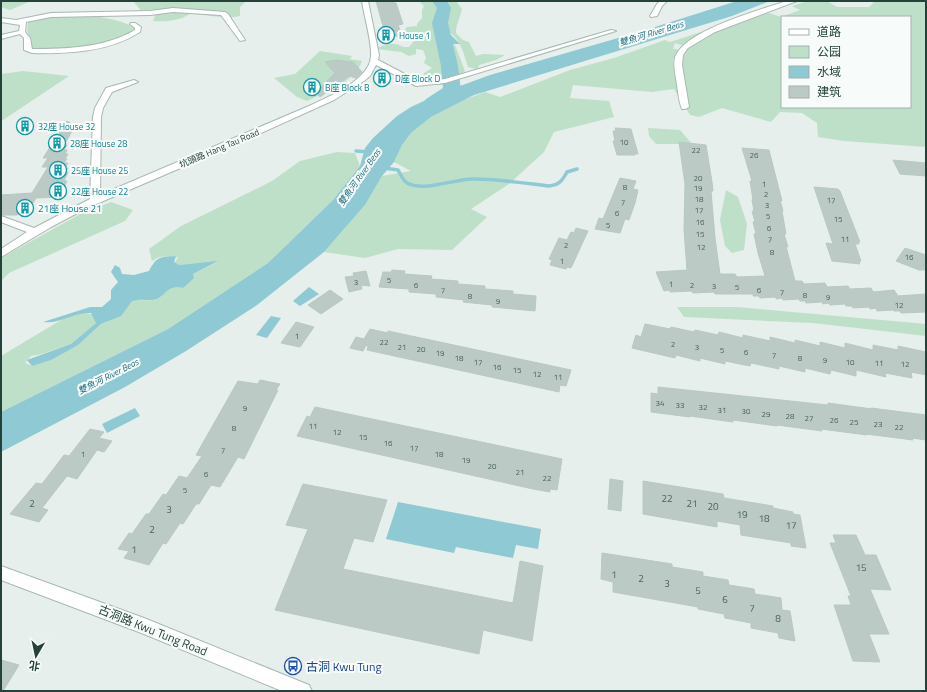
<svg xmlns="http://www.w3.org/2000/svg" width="927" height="692" font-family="'Titillium Web','Noto Sans SC',sans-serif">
  <rect width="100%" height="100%" fill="#e6efeb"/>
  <g fill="#bfe0c8" fill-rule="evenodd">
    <polygon points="1,1 31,1 10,10 1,7"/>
    <path d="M 130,1 L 246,1 L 240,7 L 240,16 C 227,19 206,16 193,12 C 180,21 168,22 153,21 L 155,16 L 150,13 L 142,12 L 134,2 Z"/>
    <path d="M 419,1 L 436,1 L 443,9 L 439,22 L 441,43 L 448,66 L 445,81 L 442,85 C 434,86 428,82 423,76 L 424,73 L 432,68 L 424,63 L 426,58 L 423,50 L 416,49 L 416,54 L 409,56 L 401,52 L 376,49 C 384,44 395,41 403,47 L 409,47 L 414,41 L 424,41 L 424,36 L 410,33 L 405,38 L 401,39 L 397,36 L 402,33 L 407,27 L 417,26 L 417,24 L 422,18 L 422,10 L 424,6 Z"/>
    <path d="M 441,1 L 456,1 L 462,9 C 460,18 456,24 456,33 L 463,40 L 469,42 L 476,56 L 483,54 L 505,55 L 496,60 L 479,65 L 478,68 L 476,69 L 468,67 C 464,54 460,36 445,30 L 442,23 L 445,14 L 444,4 Z"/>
    <path d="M 827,1 L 837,7 L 869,7 L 875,1 L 926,1 L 926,147 L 844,141 L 818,137 L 817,123 L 802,113 L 780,112 L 771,122 L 722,108 L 699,117 L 690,115 L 674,89 L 652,92 L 573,85 L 570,98 L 609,101 L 614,117 L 554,132 L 544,152 L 509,184 L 471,209 L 487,217 L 452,250 L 398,249 L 365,258 L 324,252 L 365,205 L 382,176 L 411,171 L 394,162 L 402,145 L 411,133 L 431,117 L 464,100 L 485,92 L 500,97 L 570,70 L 614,58 L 665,40 L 670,42 L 701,32 L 704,33 L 684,46 L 675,43 L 673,49 L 686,50 L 710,32 L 763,11 L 781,17 L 800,10 L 792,6 L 805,2 ZM 782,17 L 910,17 L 910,107 L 782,107 Z"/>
    <path d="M 87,15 C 103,18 121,19 134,28 L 134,31 C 127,36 116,41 106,43 C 94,46 43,52 32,49 L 31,38 L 27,31 L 28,22 L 51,17 Z"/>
    <polygon points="449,43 455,45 465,71 460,75 455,76 455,66"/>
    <path d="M 320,51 L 352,56 L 350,59 L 362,61 C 355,82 326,92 307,101 L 297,97 L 274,78 L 295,74 Z"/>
    <polygon points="23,71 69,76 3,120 1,119 1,74"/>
    <polygon points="648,128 680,130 692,144 656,144 649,136"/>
    <path d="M 337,152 L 355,153 L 360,166 L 333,200 L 268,263 L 168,329 L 1,412 L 1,356 L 61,320 L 80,312 L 96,315 L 96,323 L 71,344 L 42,354 L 31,356 L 25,363 L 32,366 L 78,345 L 101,324 L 109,321 L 129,300 C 137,299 144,301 152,300 C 166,299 165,284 183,288 L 193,274 L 217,262 L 179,265 L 174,263 L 178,258 L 175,256 L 159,257 L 152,261 L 149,249 L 181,226 L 272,181 L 300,161 Z"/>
    <polygon points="726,190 738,197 747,224 744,250 732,253 725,246 720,220"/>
    <polygon points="111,202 133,210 125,221 9,273 1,281 1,258 82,213"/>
    <polygon points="677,307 737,307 926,324 926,336 813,323 684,317"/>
  </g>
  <g fill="#8ec9d4">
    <path d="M 436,1 L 441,1 C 452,11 441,14 442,24 C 442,26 444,28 445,30 L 448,32 L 460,44 L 449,44 L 455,66 L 455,76 L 446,77 C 453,62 437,39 439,22 C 440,18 442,14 443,10 Z"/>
    <polygon points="737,1 770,1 732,16 474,95 431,117 411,133 402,145 394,162 382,176 365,205 324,252 257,305 186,351 125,387 1,452 1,412 168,329 268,263 333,200 360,166 365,148 373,138 397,116 411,107 441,93 490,75 639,32"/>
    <path d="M 176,256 L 174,262 L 179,265 L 218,261 L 193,274 L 194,278 L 183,288 C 165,284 166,299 152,300 C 145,300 139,299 132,301 L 121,316 L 101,324 L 78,345 L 51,360 L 32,366 L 27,360 L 71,344 L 96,323 L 91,313 C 72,312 62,324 43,322 L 90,307 L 102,307 L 111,299 L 111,290 L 118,282 L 111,272 L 115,265 L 120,268 L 122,274 L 134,275 L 149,271 C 157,256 160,257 176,256 Z"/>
    <polygon points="309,287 319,294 300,306 293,301"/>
    <polygon points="271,316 281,318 267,338 256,335"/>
    <polygon points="135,408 140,416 107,433 102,424"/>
    <polygon points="398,502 541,529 538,549 516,545 513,558 456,547 454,553 386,539"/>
  </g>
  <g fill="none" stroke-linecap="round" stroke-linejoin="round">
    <g stroke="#8ec9d4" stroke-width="3.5">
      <polyline points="356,151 369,152"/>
      <path d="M 384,168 L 398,170 C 401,175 403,182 409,184 C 426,191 455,179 473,179 C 498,179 524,183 549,186 C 559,185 562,181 567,172 L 577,169"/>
    </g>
    <path fill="#8ec9d4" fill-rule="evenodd" d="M 432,1 L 447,1 L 451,8 L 448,23 L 458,66 L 461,90 C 454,100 438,110 426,107 L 423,103 L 426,99 L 443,88 L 441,66 L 432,23 L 437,8 Z"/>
  </g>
  <g fill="#bbcac4" stroke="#b8c9c2">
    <polygon points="376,1 393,1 394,3 396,3 403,24 398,25 400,30 396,32 397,36 386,37"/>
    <polygon points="336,60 353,62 362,72 356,78 349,76 320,97 316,92 335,73 325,62"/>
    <polygon points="67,121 75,126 64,145 67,145 64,150 67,150 65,154 68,154 65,159 67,159 64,163 68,163 65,168 68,168 65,172 68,172 64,181 67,181 59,197 36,198 27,213 18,213 17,215 1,215 1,195 32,193 48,167 42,167 48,158 43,158"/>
    <polygon points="615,128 631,129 638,154 634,154 635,155 617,155 613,141 615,141 613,131 616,131"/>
    <polygon points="679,142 706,145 712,182 713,191 711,191 715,238 720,274 735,274 737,277 765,276 758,253 754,234 756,234 753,222 755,222 752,211 754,211 752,200 753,200 750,181 752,181 742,148 769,150 782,201 780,200 783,211 782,211 786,234 784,234 788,247 786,246 795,281 802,281 804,284 825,283 827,287 848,286 850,289 871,288 873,292 894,290 898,296 926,294 926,312 901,313 900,311 894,311 893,310 877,311 876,308 870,309 869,307 853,308 852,306 846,306 845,304 830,305 828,303 823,304 822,302 806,303 805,301 800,301 799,299 783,300 782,298 776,299 776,297 760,298 759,296 753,296 753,294 715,294 714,292 693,293 691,291 670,292 669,290 664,291 656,272 687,270 684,230 685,184"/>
    <polygon points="893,160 926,163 926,176 900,174"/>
    <polygon points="620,178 636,181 633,189 638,190 635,203 629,220 625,219 620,233 595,229 599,218 603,219"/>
    <polygon points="814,187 838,189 840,191 860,242 858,241 859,244 855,244 861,261 859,261 860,264 832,261 826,243 833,244"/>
    <polygon points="576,228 588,231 571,268 567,267 566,269 550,265 552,260 549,259 559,238 567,240 571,232 574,233"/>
    <polygon points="905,248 926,255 926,270 919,270 896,261"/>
    <polygon points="392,270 405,271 404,274 432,276 431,279 458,281 458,284 485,286 485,289 513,291 513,294 536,296 535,311 492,307 492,305 463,302 464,300 436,297 436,294 409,292 409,289 379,287 383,272 391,272"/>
    <polygon points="366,271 370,286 361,285 362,289 349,292 345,277 354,276 353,273"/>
    <polygon points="330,290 343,299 321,314 308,305"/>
    <polygon points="296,322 314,327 300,347 281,343"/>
    <polygon points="645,324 670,329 671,327 694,332 695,330 718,335 719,332 743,338 743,335 770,341 770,337 795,343 795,340 820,346 820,342 845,348 845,343 873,350 873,345 898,350 898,346 926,352 926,375 911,372 912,378 885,373 886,377 856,370 856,376 831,370 830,374 805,368 805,372 779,366 779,369 751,363 750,366 725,361 725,364 700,358 700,361 676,355 675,358 632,348 636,335 641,337"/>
    <polygon points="370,329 388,333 388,331 571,370 566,386 560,385 559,392 367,350 368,347 366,345 363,351 350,348 356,337 364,339"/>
    <polygon points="260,380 280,384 276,390 278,390 244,459 238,457 220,487 211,485 199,504 196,504 183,524 180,523 166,544 163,543 149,565 124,558 129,551 118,549 129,533 132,534 146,514 149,514 163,494 166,495 179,476 187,478 202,456 196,455 238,381 258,384"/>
    <polygon points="658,387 828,405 828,403 872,409 871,408 926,415 926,440 912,438 913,440 866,434 867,435 821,429 822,431 777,425 777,426 733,420 733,422 690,416 690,417 651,412 651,393 658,394"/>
    <polygon points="315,407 562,459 557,490 550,489 550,492 533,489 297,436 307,416 310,417"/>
    <polygon points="90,429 104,432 99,438 112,441 104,452 97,450 77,479 67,476 42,508 48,510 39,522 10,514 36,483 42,484 64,455 69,456"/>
    <polygon points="610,479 623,481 621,511 608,509"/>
    <polygon points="643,481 723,494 724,498 773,506 773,508 793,512 793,514 800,515 806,548 791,546 791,543 741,535 740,525 717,521 717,527 643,514"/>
    <polygon points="303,484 387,500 373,542 354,538 343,569 513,603 520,561 543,566 532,641 483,630 479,654 275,610 308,529 286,525"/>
    <polygon points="833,535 856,535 865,555 876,555 891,590 870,589 889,634 869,634 880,662 853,661 834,605 851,605 848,596 851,596 830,543 836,543"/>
    <polygon points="602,553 672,564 672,567 703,572 703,576 728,580 729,585 754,589 755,594 781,598 782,610 790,611 795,641 779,638 778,633 751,628 751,623 725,618 724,614 698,609 698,607 613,592 613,582 601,579"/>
    <polygon points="1,660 19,665 3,691 1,691"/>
  </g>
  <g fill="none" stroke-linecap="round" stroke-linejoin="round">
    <g stroke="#a8b8b2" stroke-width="2">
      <g id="minor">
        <path d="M 362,1 L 368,1 L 379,55 L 378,60 L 420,82 L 445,79 L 611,30 L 616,31 L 445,83 L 416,86 L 376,65 L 370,76 L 364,81 L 334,100 L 239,143 L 87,208 L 51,227 L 1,257 L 1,249 L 27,232 L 1,222 L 1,216 L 34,228 L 90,199 L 93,117 L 95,108 L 106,88 L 134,80 L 138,82 L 112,92 L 103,108 L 101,117 L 100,195 L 309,106 C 328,97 370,80 371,56 C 372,42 364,16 362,1 Z"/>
        <polygon points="660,1 667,1 662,6 657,16 651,17 650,16 657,4"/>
        <path d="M 787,1 L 797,1 L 715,32 L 688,48 L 683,55 L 682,65 L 689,107 L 685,109 L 682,109 C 679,102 678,92 677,85 C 676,76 672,63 676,55 C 687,30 762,9 787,1 Z"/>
        <path d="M 173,8 L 225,12 L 228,14 L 245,40 L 240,41 L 221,15 L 173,12 L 150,15 L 51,17 L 26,22 L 25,32 L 30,38 L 32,49 C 66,49 104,48 135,30 L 135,28 L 130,24 L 131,23 L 135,23 L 141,27 L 140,32 C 109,52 68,54 32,53 L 24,50 L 24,38 L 20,34 L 1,39 L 1,35 L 19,31 L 20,25 L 1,22 L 1,18 L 16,20 L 51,13 L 150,11 Z"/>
      </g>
    </g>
    <g stroke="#a8b8b2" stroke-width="2">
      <polygon id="tertiary" points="1,566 144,618 309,685 312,691 282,691 144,634 1,580"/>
    </g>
    <use href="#minor" fill="#fff" fill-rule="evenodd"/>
    <use href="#tertiary" fill="#fff" fill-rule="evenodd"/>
  </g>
  <defs>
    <g id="building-ring" transform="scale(0.9)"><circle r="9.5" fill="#f7fbf9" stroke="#0f9aa8" stroke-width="1.5"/><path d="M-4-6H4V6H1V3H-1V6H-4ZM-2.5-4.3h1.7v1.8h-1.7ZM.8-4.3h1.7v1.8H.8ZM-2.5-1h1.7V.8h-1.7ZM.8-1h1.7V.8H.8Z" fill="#0f9aa8"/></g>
    <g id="bus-ring" transform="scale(0.9)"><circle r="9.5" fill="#f7fbf9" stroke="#1a4fb4" stroke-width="1.5"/><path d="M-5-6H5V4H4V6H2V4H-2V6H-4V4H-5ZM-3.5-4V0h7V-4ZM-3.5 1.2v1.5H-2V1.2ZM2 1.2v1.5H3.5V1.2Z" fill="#1a4fb4"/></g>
  </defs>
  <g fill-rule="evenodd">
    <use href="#building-ring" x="386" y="35"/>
    <use href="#building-ring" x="382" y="78"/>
    <use href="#building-ring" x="312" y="87"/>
    <use href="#building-ring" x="25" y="126"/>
    <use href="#building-ring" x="57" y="143"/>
    <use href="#building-ring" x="58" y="170"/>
    <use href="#building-ring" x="58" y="191"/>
    <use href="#building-ring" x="25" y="208"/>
    <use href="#bus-ring" x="293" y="666"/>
  </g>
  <g text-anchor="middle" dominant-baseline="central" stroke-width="4" stroke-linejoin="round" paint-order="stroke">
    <g font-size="8" fill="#4a645c">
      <text x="624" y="142">10</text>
      <text x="696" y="150">22</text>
      <text x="754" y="155">26</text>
      <text x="698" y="178">20</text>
      <text x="764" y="184">1</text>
      <text x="625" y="187">8</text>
      <text x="698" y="188">19</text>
      <text x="766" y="194">2</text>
      <text x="699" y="199">18</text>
      <text x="831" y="200">17</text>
      <text x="623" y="202">7</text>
      <text x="767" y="205">3</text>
      <text x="699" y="210">17</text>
      <text x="617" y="213">6</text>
      <text x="768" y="216">5</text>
      <text x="838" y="219">15</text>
      <text x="700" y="222">16</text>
      <text x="608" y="225">5</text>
      <text x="769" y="228">6</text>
      <text x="700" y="234">15</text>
      <text x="770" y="239">7</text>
      <text x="845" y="239">11</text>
      <text x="566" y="245">2</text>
      <text x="701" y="247">12</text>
      <text x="772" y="252">8</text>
      <text x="909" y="257">16</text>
      <text x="562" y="261">1</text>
      <text x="389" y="280">5</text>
      <text x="356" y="282">3</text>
      <text x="671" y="284">1</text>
      <text x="416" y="285">6</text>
      <text x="692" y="285">2</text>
      <text x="714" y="286">3</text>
      <text x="737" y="287">5</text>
      <text x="443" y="290">7</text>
      <text x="759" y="290">6</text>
      <text x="782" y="292">7</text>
      <text x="805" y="295">8</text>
      <text x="470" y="296">8</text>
      <text x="828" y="297">9</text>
      <text x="498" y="301">9</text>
      <text x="899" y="305">12</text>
      <text x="297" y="336">1</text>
      <text x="384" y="342">22</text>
      <text x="673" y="344">2</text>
      <text x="402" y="347">21</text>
      <text x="697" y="347">3</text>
      <text x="421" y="349">20</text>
      <text x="722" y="350">5</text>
      <text x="746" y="352">6</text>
      <text x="440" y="353">19</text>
      <text x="774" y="355">7</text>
      <text x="459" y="358">18</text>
      <text x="800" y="358">8</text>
      <text x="825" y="360">9</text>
      <text x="478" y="362">17</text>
      <text x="850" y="362">10</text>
      <text x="879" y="363">11</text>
      <text x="905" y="364">12</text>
      <text x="497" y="367">16</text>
      <text x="517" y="370">15</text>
      <text x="537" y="374">12</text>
      <text x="558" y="377">11</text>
      <text x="660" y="403">34</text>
      <text x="680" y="405">33</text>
      <text x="703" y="407">32</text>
      <text x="245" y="408">9</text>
      <text x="722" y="410">31</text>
      <text x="746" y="411">30</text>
      <text x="766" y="414">29</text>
      <text x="790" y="416">28</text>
      <text x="809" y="418">27</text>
      <text x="834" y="420">26</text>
      <text x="854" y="422">25</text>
      <text x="878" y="424">23</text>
      <text x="313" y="426">11</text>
      <text x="899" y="427">22</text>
      <text x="234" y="428">8</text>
      <text x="337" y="432">12</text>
      <text x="363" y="437">15</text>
      <text x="388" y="443">16</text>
      <text x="414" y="448">17</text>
      <text x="223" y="450">7</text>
      <text x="83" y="454">1</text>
      <text x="439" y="454">18</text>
      <text x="466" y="460">19</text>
      <text x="492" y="466">20</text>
      <text x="520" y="472">21</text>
      <text x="206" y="474">6</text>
      <text x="547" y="478">22</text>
      <text x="185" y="490">5</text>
    </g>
    <g font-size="9" font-style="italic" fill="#1c6f80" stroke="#f7fbf9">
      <text transform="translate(651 33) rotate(-17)">雙魚河 River Beas</text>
      <text transform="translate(359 177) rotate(-55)">雙魚河 River Beas</text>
      <text transform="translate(108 376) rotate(-27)">雙魚河 River Beas</text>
    </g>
    <g font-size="9" fill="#0d838f" stroke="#f7fbf9" text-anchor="start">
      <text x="399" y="35">House 1</text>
      <text x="395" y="78">D座 Block D</text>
      <text x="325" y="87">B座 Block B</text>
      <text x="38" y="126">32座 House 32</text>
      <text x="70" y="143">28座 House 28</text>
      <text x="71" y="170">25座 House 25</text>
      <text x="71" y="191">22座 House 22</text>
    </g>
    <g font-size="9" fill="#24423a" stroke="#f7fbf9">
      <text transform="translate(219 148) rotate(-23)">坑頭路 Hang Tau Road</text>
    </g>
    <g font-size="10" fill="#0d838f" stroke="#f7fbf9" text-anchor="start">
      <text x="38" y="208">21座 House 21</text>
    </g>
    <g font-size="10" fill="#4a645c">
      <text x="667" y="498">22</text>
      <text x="32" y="503">2</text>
      <text x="692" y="503">21</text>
      <text x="713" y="506">20</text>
      <text x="169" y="509">3</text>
      <text x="742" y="514">19</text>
      <text x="764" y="518">18</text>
      <text x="791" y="525">17</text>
      <text x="152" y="529">2</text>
      <text x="134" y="549">1</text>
      <text x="861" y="567">15</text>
      <text x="614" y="574">1</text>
      <text x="641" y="578">2</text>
      <text x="667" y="583">3</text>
      <text x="698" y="590">5</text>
      <text x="725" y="599">6</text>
      <text x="752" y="608">7</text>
      <text x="778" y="618">8</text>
    </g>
    <g font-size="12" fill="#24423a" stroke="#f7fbf9">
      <text transform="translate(153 630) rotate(22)">古洞路 Kwu Tung Road</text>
    </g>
    <g font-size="12" fill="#164399" stroke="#f7fbf9" text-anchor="start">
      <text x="306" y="666">古洞 Kwu Tung</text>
    </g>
  </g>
  <rect width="927" height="692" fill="none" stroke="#24423a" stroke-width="4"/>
  <rect x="781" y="16" width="130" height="92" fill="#f7fbf9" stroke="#a3b1ad"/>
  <rect x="789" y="29" width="20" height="6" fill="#ffffff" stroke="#a3b1ad"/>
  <text x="817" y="36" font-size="12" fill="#24423a">道路</text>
  <rect x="789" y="46" width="20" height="12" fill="#bfe0c8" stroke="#a3b1ad"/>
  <text x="817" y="56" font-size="12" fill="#24423a">公园</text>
  <rect x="789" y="66" width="20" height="12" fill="#8ec9d4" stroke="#a3b1ad"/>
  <text x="817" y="76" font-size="12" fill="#24423a">水域</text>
  <rect x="789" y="86" width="20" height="12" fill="#bbcac4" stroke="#a3b1ad"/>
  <text x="817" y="96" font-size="12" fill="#24423a">建筑</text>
  <g transform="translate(36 656) rotate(189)" stroke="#f7fbf9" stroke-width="3" paint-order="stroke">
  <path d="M0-3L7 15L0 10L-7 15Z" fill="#24423a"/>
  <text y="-6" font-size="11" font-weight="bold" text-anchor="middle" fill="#24423a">北</text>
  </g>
</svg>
